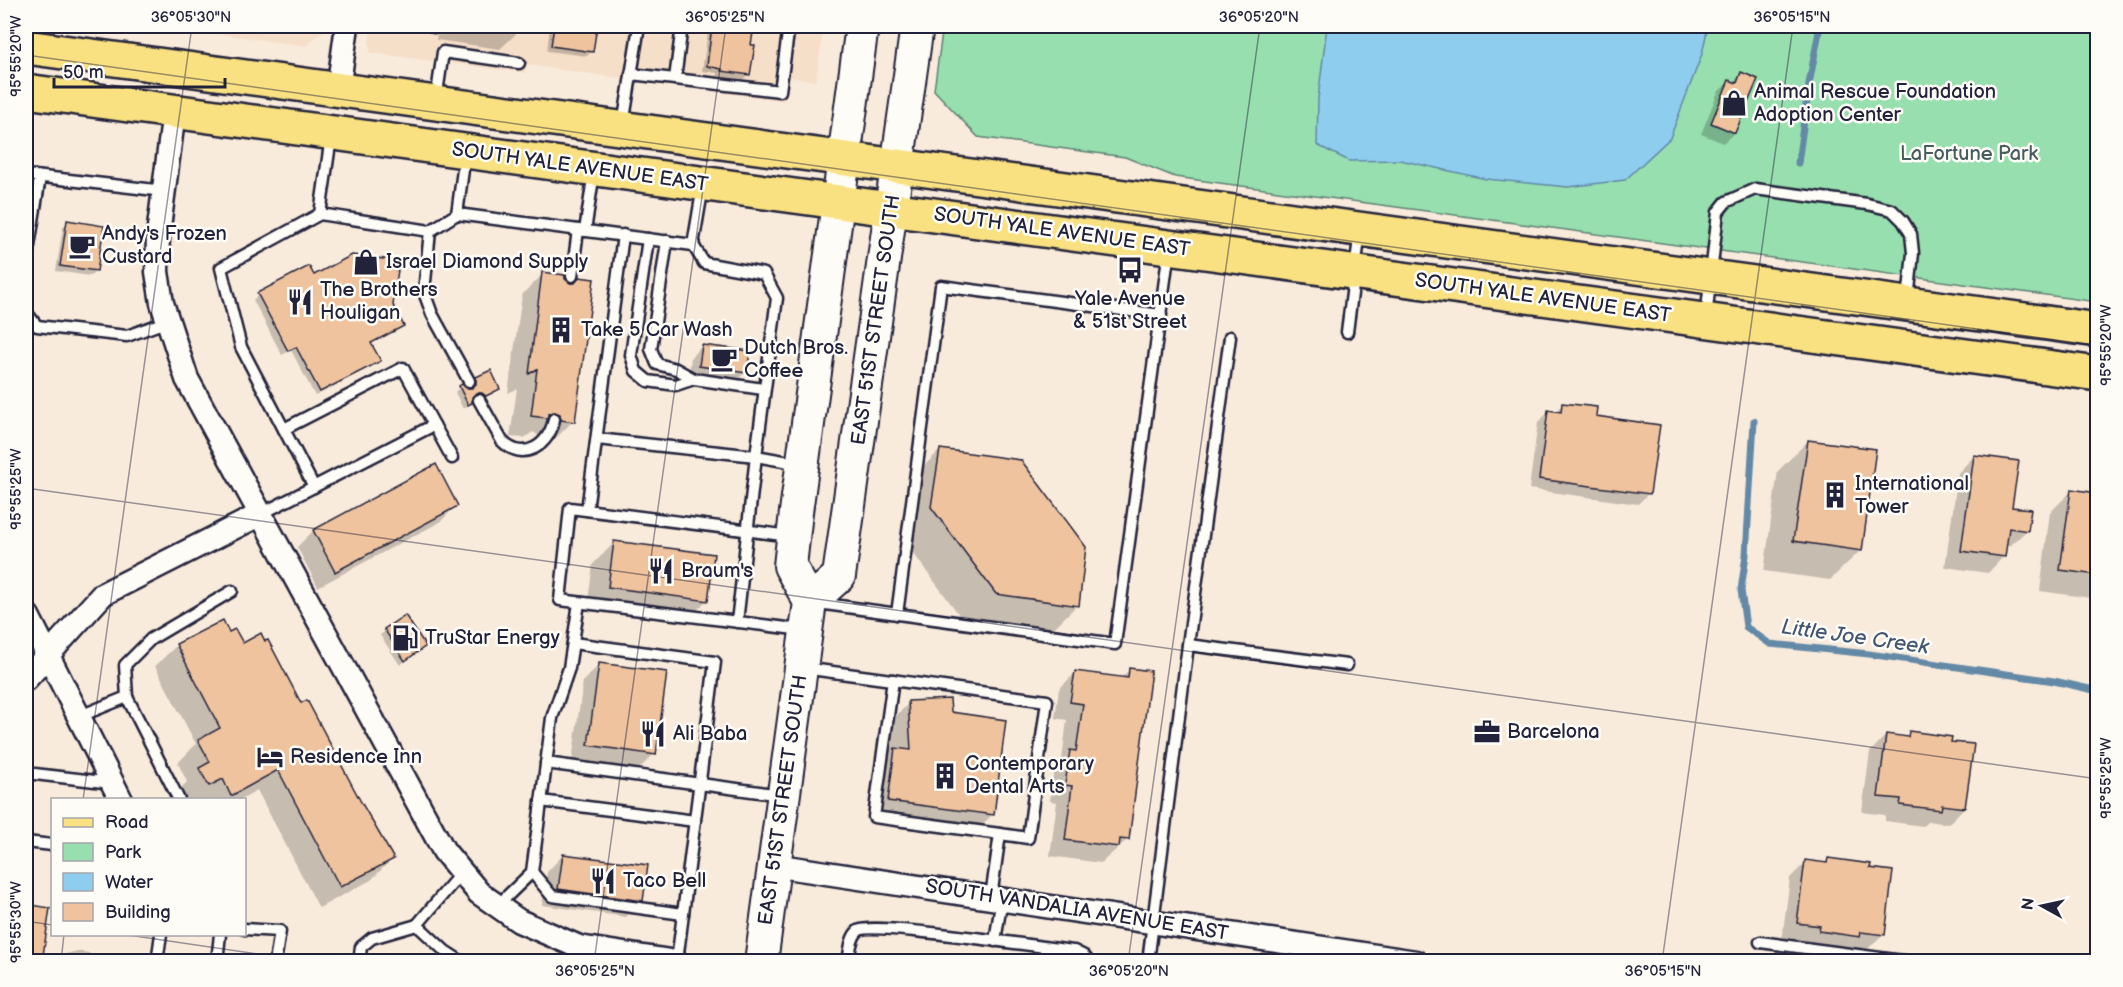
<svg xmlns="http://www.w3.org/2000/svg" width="2123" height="987" font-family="'Balsamiq Sans',sans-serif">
  <rect width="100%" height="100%" fill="#f9ebdc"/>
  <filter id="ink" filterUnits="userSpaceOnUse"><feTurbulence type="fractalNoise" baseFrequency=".0167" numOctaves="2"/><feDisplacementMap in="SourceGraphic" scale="12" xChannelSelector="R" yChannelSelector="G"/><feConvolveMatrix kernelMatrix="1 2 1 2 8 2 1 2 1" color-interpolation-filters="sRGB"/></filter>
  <g filter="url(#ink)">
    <g fill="#f6dfc9">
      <polygon points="160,26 326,26 325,30 306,46"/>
      <polygon points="371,26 824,26 816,81 788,77 784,101 527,65 525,73 370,53 369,41"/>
    </g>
    <polygon fill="#97dfae" stroke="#5c8074" stroke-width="1.5" points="943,26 2097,26 2097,302 1175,177 1125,157 978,137 934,90"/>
    <polygon fill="#8ecdee" stroke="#6389a6" stroke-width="1.5" points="1327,26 1708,26 1702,54 1670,138 1625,180 1568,187 1486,179 1400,160 1349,161 1317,145 1318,99"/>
    <g fill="#0003">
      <polygon points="438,26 518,26 517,33 500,49 436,40"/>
      <polygon points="550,26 595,26 592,51 587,56 547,51"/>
      <polygon points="709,26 752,26 749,74 743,79 717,76 717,73 702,71"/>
      <polygon points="1742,73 1734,133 1723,143 1701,134 1718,92 1729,82 1732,83"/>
      <polygon points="68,222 95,271 90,276 56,271 63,227"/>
      <polygon points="389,271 391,305 402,325 397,330 370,344 379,360 374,365 315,396 291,350 282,355 253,300 258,295 313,277"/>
      <polygon points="543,274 564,280 570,285 573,421 552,442 540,441 539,436 533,432 524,438 510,437 517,389 508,393 522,295"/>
      <polygon points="702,346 745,372 735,383 689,377 691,357"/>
      <polygon points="476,379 498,388 480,400 477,398 471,398 471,403 463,409 455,392 460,387 471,389 471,384"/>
      <polygon points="1563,404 1594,418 1649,493 1638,504 1529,489 1538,422 1549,412 1555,412"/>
      <polygon points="1808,441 1861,550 1830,580 1764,571 1778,471"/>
      <polygon points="940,450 1077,605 1047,635 966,624 902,538 910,480"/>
      <polygon points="1974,456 2027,530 2010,546 2005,546 2004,556 1988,573 1945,567 1958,473"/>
      <polygon points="435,466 456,506 440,522 318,587 297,547 313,531"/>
      <polygon points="2072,491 2098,494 2098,599 2040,591 2050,512"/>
      <polygon points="614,543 707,600 685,622 587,608 593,564"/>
      <polygon points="405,617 424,646 400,665 380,635"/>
      <polygon points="228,634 242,645 301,705 392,859 371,880 319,908 257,790 239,800 184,800 179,790 187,782 178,763 196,744 155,666 177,645"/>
      <polygon points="599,665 654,754 638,770 572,761 583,681"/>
      <polygon points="1130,669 1128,839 1101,863 1050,856 1057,802 1050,801 1054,768 1062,760 1067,720 1055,718 1059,689 1075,673 1120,679"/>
      <polygon points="909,703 950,714 992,815 971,836 867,822 874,771 889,756 887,724"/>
      <polygon points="1909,733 1949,743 1964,808 1948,824 1928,821 1923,826 1885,821 1885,815 1862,812 1870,752 1886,735 1905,738"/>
      <polygon points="563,855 642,900 626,917 542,905 547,872"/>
      <polygon points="1829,859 1883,934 1867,950 1847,948 1842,952 1804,947 1805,942 1782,939 1790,878 1806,862 1824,864"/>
      <polygon points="26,894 35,896 34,907 41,960 78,951 89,953 96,962 26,962"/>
    </g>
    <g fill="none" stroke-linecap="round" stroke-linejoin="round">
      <g stroke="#6389a6" stroke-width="7">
        <polyline points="1798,163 1809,84 1820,26"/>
        <polyline points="1754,421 1746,555 1741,590 1746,627 1770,644 1869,654 2054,681 2098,691"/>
      </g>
    </g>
    <g fill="#efc39e" stroke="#22223b" stroke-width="1.5">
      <polygon points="554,26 597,26 593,52 551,46"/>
      <polygon points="712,26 754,26 751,45 755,45 750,75 721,71 722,69 707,66"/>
      <polygon points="1741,72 1758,79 1735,133 1711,123 1729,80 1737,83"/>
      <polygon points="67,220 104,226 97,271 60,266"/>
      <polygon points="352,255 392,260 390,269 398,270 393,305 404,326 371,343 381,361 320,392 296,347 288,351 257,293 309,266 314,275"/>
      <polygon points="542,272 565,275 565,279 570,283 575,283 579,277 594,279 575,422 561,420 560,414 555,412 549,413 547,418 531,416 537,369 529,374"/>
      <polygon points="702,345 750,351 747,373 699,366"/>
      <polygon points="491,370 500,389 486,396 482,393 476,393 472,397 472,403 468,405 459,386 462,384 466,388 472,388 476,384 476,377"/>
      <polygon points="1562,403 1597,407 1596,416 1660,425 1650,494 1539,479 1548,410 1561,412"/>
      <polygon points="1808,440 1876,449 1862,551 1793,541"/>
      <polygon points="940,449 1021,460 1086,547 1079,606 996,594 931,507"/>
      <polygon points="1974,455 2019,461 2012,507 2031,509 2028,531 2009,528 2005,557 1961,551"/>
      <polygon points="436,464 458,506 335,572 313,530"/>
      <polygon points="2071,489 2097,493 2097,575 2060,570"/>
      <polygon points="614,541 714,554 708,601 608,587"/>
      <polygon points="405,615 426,646 405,661 384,629"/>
      <polygon points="223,620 229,632 235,629 243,643 261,633 265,641 268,640 301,703 307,700 361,802 394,859 340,887 278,770 231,796 223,779 209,786 199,768 210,762 198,740 220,728 176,644"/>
      <polygon points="599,663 667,672 656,755 588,745"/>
      <polygon points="1129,668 1151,671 1129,840 1120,839 1119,847 1065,840 1072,786 1065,785 1070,750 1076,751 1083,704 1070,702 1075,671 1128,678"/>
      <polygon points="950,699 951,712 1006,720 994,815 888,801 895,748 911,750 908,701"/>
      <polygon points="1909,731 1952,737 1951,742 1974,744 1965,808 1942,805 1941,810 1900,805 1901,799 1878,797 1886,734 1908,737"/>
      <polygon points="563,854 648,865 643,901 558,889"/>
      <polygon points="1828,858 1871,864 1870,868 1893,871 1885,935 1861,932 1860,937 1819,931 1820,926 1797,923 1805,860 1827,863"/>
      <polygon points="26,904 50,908 42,962 26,962"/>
    </g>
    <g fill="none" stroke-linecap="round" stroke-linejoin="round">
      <g stroke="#22223b" stroke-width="15">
        <g id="service">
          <polyline points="434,27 434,26"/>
          <polyline points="631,74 780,91 789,26"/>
          <polyline points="675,79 682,26"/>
          <polyline points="436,100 443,52 519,63"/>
          <polyline points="623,125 639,26"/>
          <polyline points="26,175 164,191"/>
          <polyline points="320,214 331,137"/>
          <polyline points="457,214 465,155"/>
          <polyline points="430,231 424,292 432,314 469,381"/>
          <polyline points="585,231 594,172"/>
          <polyline points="648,239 631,355 636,371 648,381 676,385 694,379"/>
          <polyline points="667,241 651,349 657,364 676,369 694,379 763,389"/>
          <polyline points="693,245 703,186"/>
          <polyline points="26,265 40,177"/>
          <polyline points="572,276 578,230"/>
          <polyline points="26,312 37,326 127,336 168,321"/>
          <polyline points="1706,318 1718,212 1726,202 1755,189 1867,204 1892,210 1903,221 1911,234 1913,253 1908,300"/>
          <polyline points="1347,332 1360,231"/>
          <path d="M 479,400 L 502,441 C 523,463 550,445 554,419"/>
          <polyline points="284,429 403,368 452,458"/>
          <polyline points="597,439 756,456 737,622"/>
          <polyline points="314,487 241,347 221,268 320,214 430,231 457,214 693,245 704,263 764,274 777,298 756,456 800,464"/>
          <polyline points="587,510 623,235"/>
          <polyline points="261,514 434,425"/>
          <polyline points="790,536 570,508 560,600 803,630"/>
          <polyline points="818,603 1115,644 1169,250"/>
          <polyline points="897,614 941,286 1161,315"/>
          <polyline points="573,643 715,662 683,914"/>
          <polyline points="1188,645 1347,665"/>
          <polyline points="803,668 1047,701 1028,838 1000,834 991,897"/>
          <polyline points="893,680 874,817 1000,834"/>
          <polyline points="127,697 125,665 151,639 232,591"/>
          <polyline points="80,716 127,697 179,800"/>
          <polyline points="546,763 781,795"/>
          <polyline points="26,773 112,783"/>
          <polyline points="541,801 695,821"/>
          <polyline points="26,842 52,845"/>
          <polyline points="532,872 552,896 683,914 677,961"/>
          <polyline points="497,906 532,872 552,718 569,668 579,603"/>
          <polyline points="417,925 461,873"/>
          <polyline points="244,929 280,931 275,962"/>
          <polyline points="995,941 1002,898"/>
          <polyline points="1760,942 1911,962"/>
          <polyline points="157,962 161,934"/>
          <polyline points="217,962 220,934"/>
          <polyline points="359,962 361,947 372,938 417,925 445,951 462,962"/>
          <path d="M 848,962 C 850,952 850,938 858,931 C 869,921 1048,948 1074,951 L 1084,956 L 1089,962"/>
          <polyline points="1148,962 1188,645 1230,337"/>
        </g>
      </g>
      <g stroke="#22223b" stroke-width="27">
        <g id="minor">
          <polyline points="338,90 347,26"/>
          <polyline points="174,112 158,235 157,272 162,303 187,379 444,851 479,893 519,921 579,947 677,962"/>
          <polyline points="28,616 121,800"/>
          <polyline points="26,679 103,594 261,514"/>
          <polyline points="773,865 1416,962"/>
        </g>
      </g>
      <g stroke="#22223b" stroke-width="36">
        <g id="secondary">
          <polyline points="810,602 839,576 917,26"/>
          <polyline points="761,962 810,602 790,566 796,512 862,26"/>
        </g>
      </g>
      <g stroke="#22223b" stroke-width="38">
        <g id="primary">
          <polyline points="26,47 2098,330"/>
          <polyline points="26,91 2098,374"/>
        </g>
      </g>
      <use href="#service" stroke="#fdfcf7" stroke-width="10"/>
      <use href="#minor" stroke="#fdfcf7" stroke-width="22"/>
      <use href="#secondary" stroke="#fdfcf7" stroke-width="32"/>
      <use href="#primary" stroke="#f9e181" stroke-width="33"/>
    </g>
  </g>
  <path fill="none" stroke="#22223b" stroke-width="1.5" stroke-opacity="0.45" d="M 26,55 L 2098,346M 26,488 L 2098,779M 83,800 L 192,26M 26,921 L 52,925M 121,934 L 313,962M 61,962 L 64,934M 594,962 L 726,26M 1128,962 L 1260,26M 1662,962 L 1793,26"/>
  <defs>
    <g id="shop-bare" transform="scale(2.07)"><path d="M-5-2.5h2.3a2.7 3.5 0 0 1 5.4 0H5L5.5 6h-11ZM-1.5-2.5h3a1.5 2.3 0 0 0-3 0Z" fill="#22223b" stroke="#fdfcf7" stroke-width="2.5" paint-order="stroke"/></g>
    <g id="cafe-bare" transform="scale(2.07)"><path d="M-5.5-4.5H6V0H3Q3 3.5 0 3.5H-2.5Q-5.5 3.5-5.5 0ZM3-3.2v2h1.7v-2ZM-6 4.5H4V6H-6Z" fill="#22223b" stroke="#fdfcf7" stroke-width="2.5" paint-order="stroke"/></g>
    <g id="bus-bare" transform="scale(2.07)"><path d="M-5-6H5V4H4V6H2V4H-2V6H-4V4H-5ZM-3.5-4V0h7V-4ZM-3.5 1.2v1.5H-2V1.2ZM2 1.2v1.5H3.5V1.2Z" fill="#22223b" stroke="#fdfcf7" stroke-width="2.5" paint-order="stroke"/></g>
    <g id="restaurant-bare" transform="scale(2.07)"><path d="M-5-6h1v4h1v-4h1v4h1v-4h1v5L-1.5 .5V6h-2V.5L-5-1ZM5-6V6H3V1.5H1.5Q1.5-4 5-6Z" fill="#22223b" stroke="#fdfcf7" stroke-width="2.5" paint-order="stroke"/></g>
    <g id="building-bare" transform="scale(2.07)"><path d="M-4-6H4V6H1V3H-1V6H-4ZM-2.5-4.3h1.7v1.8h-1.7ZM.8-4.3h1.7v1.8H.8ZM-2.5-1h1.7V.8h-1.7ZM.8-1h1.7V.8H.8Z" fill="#22223b" stroke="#fdfcf7" stroke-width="2.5" paint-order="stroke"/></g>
    <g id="fuel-bare" transform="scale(2.07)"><path d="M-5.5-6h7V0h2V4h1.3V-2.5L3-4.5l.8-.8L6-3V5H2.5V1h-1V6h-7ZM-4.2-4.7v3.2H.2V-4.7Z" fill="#22223b" stroke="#fdfcf7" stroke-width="2.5" paint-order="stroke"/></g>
    <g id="office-bare" transform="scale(2.07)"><path d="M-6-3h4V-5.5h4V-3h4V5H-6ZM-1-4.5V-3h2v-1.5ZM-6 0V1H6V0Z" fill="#22223b" stroke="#fdfcf7" stroke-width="2.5" paint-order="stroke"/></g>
    <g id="hotel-bare" transform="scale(2.07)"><path d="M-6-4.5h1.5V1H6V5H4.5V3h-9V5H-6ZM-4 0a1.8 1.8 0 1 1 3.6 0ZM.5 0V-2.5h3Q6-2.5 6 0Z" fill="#22223b" stroke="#fdfcf7" stroke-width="2.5" paint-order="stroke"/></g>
  </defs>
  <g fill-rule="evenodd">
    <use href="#shop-bare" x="1734" y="103"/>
    <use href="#cafe-bare" x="82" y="246"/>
    <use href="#shop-bare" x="366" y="262"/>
    <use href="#bus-bare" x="1130" y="270"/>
    <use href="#restaurant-bare" x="300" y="302"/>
    <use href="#building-bare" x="561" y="330"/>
    <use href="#cafe-bare" x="724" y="359"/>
    <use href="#building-bare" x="1835" y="495"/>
    <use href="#restaurant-bare" x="661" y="571"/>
    <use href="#fuel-bare" x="405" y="638"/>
    <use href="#office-bare" x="1487" y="732"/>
    <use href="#restaurant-bare" x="653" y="734"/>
    <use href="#hotel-bare" x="270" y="757"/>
    <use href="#building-bare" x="945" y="776"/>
    <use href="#restaurant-bare" x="603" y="881"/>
  </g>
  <g text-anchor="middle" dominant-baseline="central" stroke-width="5" stroke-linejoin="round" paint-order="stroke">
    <g font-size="20" fill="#22223b" stroke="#fdfcf7" text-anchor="start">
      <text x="1754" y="92">Animal Rescue Foundation<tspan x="1754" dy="23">Adoption Center</tspan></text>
      <text x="102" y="234">Andy's Frozen<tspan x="102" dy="23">Custard</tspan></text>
      <text x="386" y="262">Israel Diamond Supply</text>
      <text x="320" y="290">The Brothers<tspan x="320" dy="23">Houligan</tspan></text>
      <text x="1130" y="299" text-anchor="middle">Yale Avenue<tspan x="1130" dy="23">&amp; 51st Street</tspan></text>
      <text x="581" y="330">Take 5 Car Wash</text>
      <text x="744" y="348">Dutch Bros.<tspan x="744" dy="23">Coffee</tspan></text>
      <text x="1855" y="484">International<tspan x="1855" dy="23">Tower</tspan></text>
      <text x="681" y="571">Braum's</text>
      <text x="425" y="638">TruStar Energy</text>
      <text x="1507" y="732">Barcelona</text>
      <text x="673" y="734">Ali Baba</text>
      <text x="290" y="757">Residence Inn</text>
      <text x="965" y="764">Contemporary<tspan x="965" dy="23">Dental Arts</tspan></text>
      <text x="623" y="881">Taco Bell</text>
    </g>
    <g font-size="20" fill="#455b5e" stroke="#fdfcf7">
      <text x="1969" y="154">LaFortune Park</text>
    </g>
    <g font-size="20" fill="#22223b" stroke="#fdfcf7">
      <text transform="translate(580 167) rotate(8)">SOUTH YALE AVENUE EAST</text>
      <text transform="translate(1062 232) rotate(8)">SOUTH YALE AVENUE EAST</text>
      <text transform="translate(1543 298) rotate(8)">SOUTH YALE AVENUE EAST</text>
      <text transform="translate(876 320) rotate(-82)">EAST 51ST STREET SOUTH</text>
      <text transform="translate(783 800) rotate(-82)">EAST 51ST STREET SOUTH</text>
      <text transform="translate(1077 910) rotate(9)">SOUTH VANDALIA AVENUE EAST</text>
    </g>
    <g font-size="21" font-style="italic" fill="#425571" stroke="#fdfcf7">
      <text transform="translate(1855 637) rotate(8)">Little Joe Creek</text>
    </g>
  </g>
  <rect width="2123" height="987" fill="none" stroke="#fdfcf7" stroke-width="66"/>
  <rect x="51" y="798" width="195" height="138" fill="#fdfcf7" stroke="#a5a5ac" stroke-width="1.5"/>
  <rect x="63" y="818" width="30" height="9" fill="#f9e181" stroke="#a5a5ac" stroke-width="1.5"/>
  <text x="105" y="828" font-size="18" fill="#22223b">Road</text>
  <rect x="63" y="843" width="30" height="18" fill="#97dfae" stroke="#a5a5ac" stroke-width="1.5"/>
  <text x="105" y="858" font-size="18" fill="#22223b">Park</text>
  <rect x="63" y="873" width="30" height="18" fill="#8ecdee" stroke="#a5a5ac" stroke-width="1.5"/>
  <text x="105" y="888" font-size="18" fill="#22223b">Water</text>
  <rect x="63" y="903" width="30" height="18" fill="#efc39e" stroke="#a5a5ac" stroke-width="1.5"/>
  <text x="105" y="918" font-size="18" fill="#22223b">Building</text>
  <g transform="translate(2042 906) rotate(278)" stroke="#fdfcf7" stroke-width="4.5" paint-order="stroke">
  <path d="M0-4.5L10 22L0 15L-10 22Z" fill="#22223b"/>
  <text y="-9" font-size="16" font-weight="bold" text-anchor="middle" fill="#22223b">N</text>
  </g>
  <path d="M54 78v9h171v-9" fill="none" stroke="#22223b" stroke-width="3"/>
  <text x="63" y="78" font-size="18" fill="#22223b" stroke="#fdfcf7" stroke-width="4.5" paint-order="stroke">50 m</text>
  <rect x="33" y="33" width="2057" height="921" fill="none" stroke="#22223b" stroke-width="2"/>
  <g font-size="15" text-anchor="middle" fill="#22223b">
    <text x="191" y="22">36°05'30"N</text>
    <text x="725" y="22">36°05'25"N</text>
    <text x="1259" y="22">36°05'20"N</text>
    <text x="1792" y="22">36°05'15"N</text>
    <text transform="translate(16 56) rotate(-90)" y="5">95°55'20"W</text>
    <text transform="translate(2106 345) rotate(-90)" y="5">95°55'20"W</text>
    <text transform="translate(16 489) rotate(-90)" y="5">95°55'25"W</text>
    <text transform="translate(2106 778) rotate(-90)" y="5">95°55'25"W</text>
    <text transform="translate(16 922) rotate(-90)" y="5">95°55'30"W</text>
    <text x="595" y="976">36°05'25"N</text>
    <text x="1129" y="976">36°05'20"N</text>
    <text x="1663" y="976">36°05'15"N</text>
  </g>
</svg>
